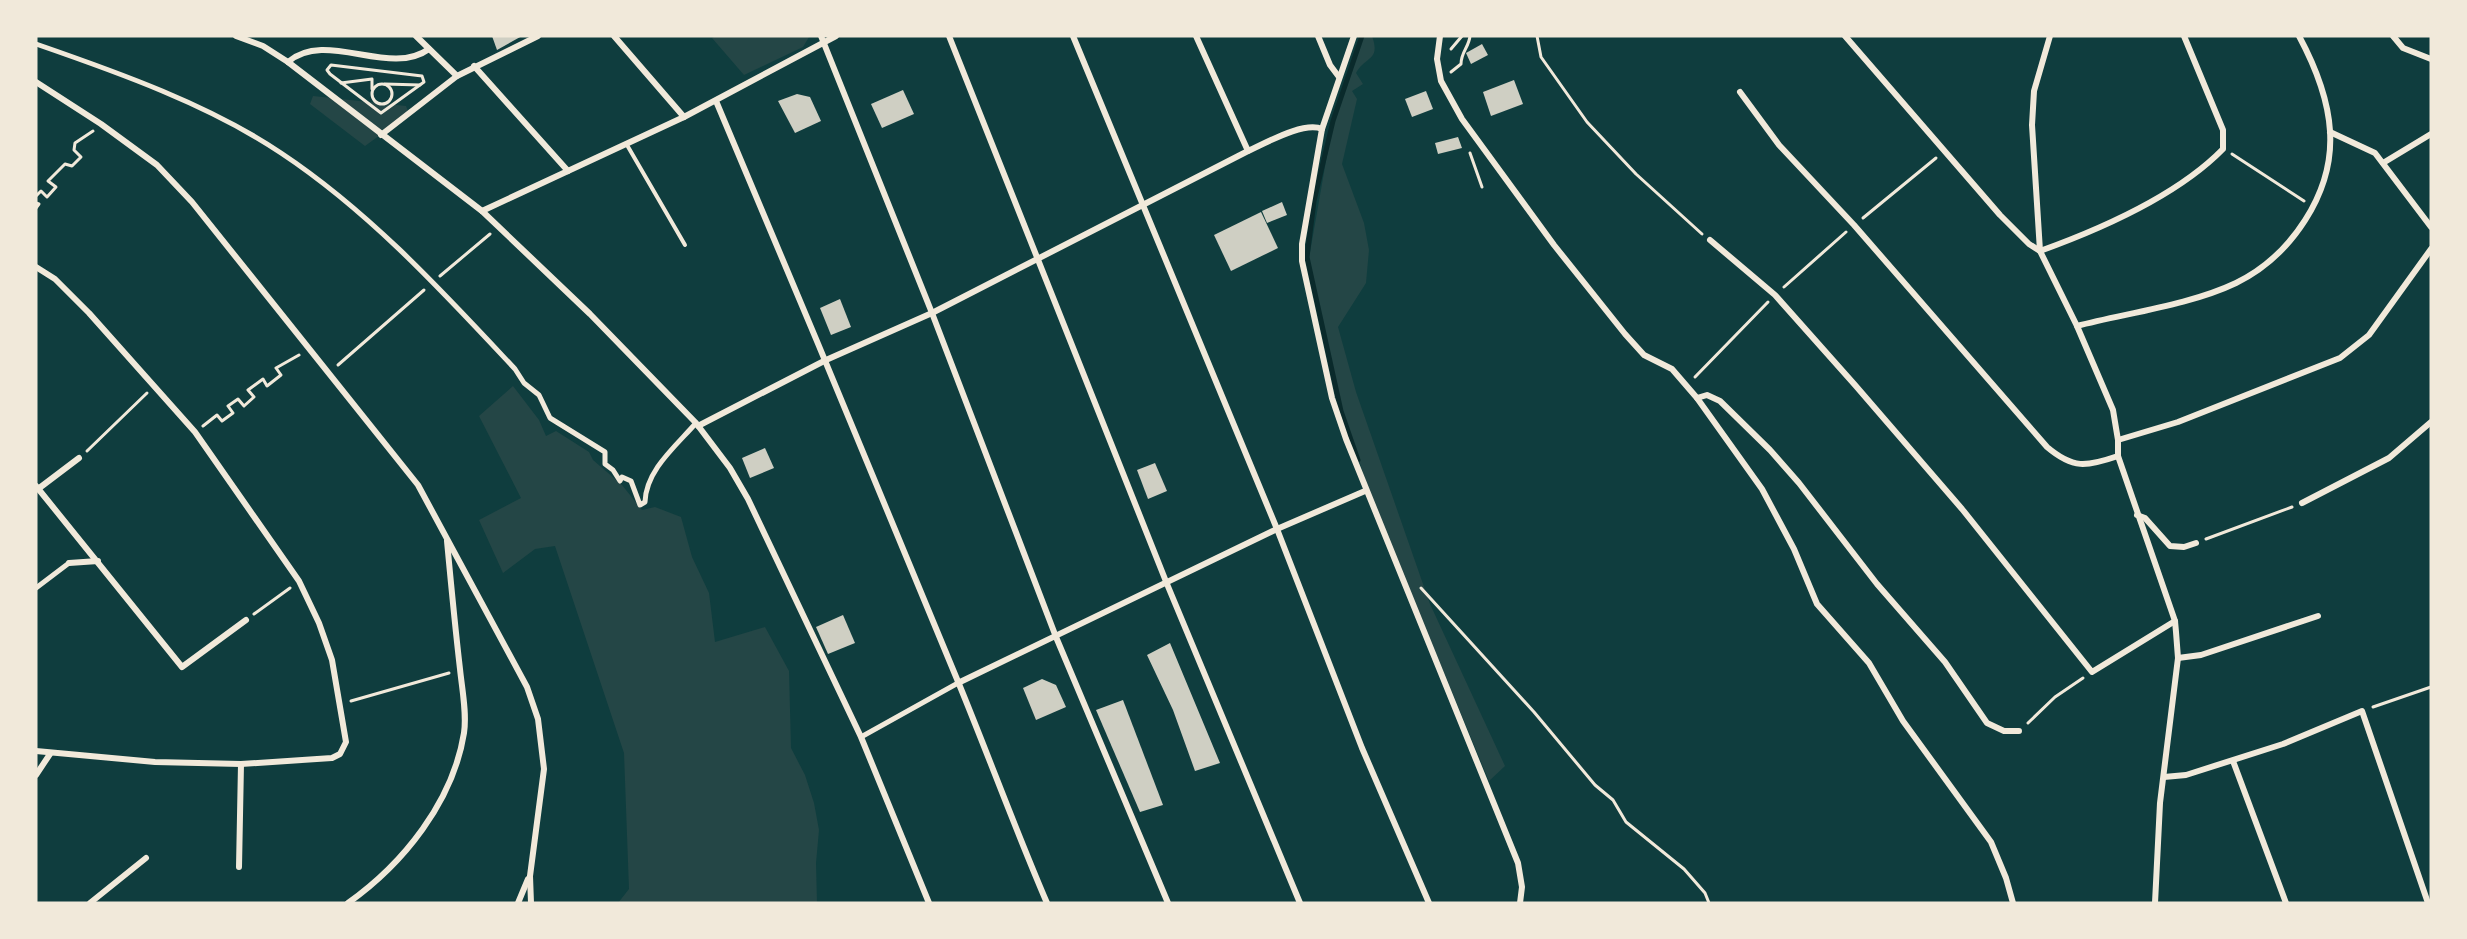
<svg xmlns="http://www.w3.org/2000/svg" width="2467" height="939" font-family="Barlow,sans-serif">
  <rect width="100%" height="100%" fill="#0f3d3e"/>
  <g fill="#244646">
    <polygon points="716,36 809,36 809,37 803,47 744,75 712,38"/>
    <path d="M 1364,36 L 1372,36 C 1381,61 1365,56 1356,73 L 1363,84 L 1352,91 L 1357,99 L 1342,164 L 1364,223 L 1369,250 L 1366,283 L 1338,327 L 1356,392 L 1430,604 L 1505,766 L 1489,781 L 1370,494 L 1342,408 L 1309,258 L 1333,121 Z"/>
    <polygon points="313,96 406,106 409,114 365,146 310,104"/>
    <polygon points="513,386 539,420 546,436 556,431 589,452 593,460 622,485 642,510 655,507 681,517 692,557 709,593 715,642 765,627 789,671 791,748 805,775 814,803 819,830 816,863 817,903 618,903 629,889 624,753 555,546 535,549 503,573 479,520 521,498 479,416"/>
  </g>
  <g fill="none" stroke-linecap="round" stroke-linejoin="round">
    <polyline stroke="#0a2a2b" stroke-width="5" points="1358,460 1341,411 1307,257 1314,201 1333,121 1362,36"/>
  </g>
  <g fill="#cfcfc3">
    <polygon points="492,36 522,36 497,50"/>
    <polygon points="1482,44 1488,55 1471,64 1466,53"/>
    <polygon points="1514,80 1523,104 1491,116 1483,92"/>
    <polygon points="903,90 914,114 882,128 871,104"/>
    <polygon points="1426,91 1433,109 1412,117 1405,99"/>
    <polygon points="797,94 810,97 821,121 795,133 778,101"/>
    <polygon points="1458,137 1462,148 1438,154 1435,143"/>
    <polygon points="1282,202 1287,215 1267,223 1262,211"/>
    <polygon points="1261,212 1278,248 1231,271 1214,235"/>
    <polygon points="840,299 851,327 831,335 820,308"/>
    <polygon points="765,448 774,468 750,478 742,458"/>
    <polygon points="1155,463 1167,491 1148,499 1137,470"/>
    <polygon points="843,615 855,643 828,654 816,627"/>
    <polygon points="1170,643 1220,763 1195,771 1173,710 1147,655"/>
    <polygon points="1042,679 1056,685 1066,707 1036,720 1023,688"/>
    <polygon points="1123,700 1163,805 1140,812 1096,710"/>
  </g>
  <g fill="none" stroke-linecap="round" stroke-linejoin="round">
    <g stroke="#f1e9da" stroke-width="3">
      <polyline points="1537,36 1541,57 1587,122 1636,174 1702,234"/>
      <polyline points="1451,49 1462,36"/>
      <polygon points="331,65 422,76 424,82 381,113 330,74 327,70"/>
      <path d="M 1451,72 L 1461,64 C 1461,52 1469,47 1470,36"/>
      <polyline points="341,83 372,79 372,89"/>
      <polyline points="385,84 420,85"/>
      <circle cx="382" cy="94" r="10"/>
      <polyline points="1470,153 1482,187"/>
      <polyline points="2232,154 2304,201"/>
      <polyline points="36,196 41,191 47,197 56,187 48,181 65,164 72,166 81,157 74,150 75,143 93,131"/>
      <polyline points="36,203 39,204 36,208"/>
      <polyline points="1863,218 1936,158"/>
      <polyline points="440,276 490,234"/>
      <polyline points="1784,287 1846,232"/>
      <polyline points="338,365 424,290"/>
      <polyline points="1695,377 1768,302"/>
      <polyline points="203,426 217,415 222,421 233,413 228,406 238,399 244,406 254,397 248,390 263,379 267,386 281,375 276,368 299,355"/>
      <polyline points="87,451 147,393"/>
      <polyline points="2206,539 2292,507"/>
      <polyline points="1421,588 1534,712 1595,785 1613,800 1626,822 1684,869 1705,893 1709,903"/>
      <polyline points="254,614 290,588"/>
      <polyline points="351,701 449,673"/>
      <polyline points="2373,707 2431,687"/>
      <polyline points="2028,723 2055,697 2083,678"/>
    </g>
    <polyline stroke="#f1e9da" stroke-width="4" points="627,145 685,245"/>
    <g stroke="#f1e9da" stroke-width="5">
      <path d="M 36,44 C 117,72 210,105 281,153 C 370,212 443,292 515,369 L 524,383 L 539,395 L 550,418 L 605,452 L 605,464 L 613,470 L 620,481 L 622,477 L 631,481 L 640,505 L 645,502 C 646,470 676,446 696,423"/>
      <polyline points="36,588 69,563"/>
      <polyline points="861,737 958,683"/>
    </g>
    <g stroke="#f1e9da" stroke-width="6">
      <polyline points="236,36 263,46 288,62 482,211 590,314 696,423 730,468 748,499 861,737 929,903"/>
      <polyline points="416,36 457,76"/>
      <polyline points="614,36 684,117"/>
      <polyline points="821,36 932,313 1056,637 1168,903"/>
      <polyline points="949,36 1167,584 1300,903"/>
      <polyline points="1073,36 1277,529 1362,748 1429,903"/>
      <polyline points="1196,36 1248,151"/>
      <polyline points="1318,36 1330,65 1339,77"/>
      <polyline points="1354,36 1322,129 1302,244 1302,261 1332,398 1346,439 1518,863 1522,887 1520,903"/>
      <polyline points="1440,36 1437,59 1441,81 1462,119 1554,245 1625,334 1644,355 1672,369 1697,398 1762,489 1794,549 1817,604 1869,663 1903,721 1991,842 2006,878 2013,903"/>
      <polyline points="1845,36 2000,215 2029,244 2040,251"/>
      <polyline points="2050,36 2034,91 2032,125 2040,251 2077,326 2113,410 2118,440 2118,456 2175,621 2176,632 2178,658 2160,803 2155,903"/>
      <polyline points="2393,36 2403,48 2431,59"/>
      <path d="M 288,62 C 326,29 389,78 429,49"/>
      <polyline points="474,66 568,171"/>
      <polyline points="36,82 101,124 157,165 192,202 418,485 527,687 538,719 544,769 530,876 531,903"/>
      <path d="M 1740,92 L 1779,145 L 1854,225 L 2047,447 C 2073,469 2086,467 2118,456"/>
      <path d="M 716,101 C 798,295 879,489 959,684 C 989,757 1016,831 1047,903"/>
      <polyline points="2330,132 2375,153 2431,227"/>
      <polyline points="381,135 457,76 538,36"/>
      <polyline points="2383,163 2431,134"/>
      <polyline points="482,211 684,117 836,36"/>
      <polyline points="1710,240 1775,295 1855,385 1962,509 2092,672 2175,621"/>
      <path d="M 2040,251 C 2101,229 2178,195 2223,149 L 2223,130 L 2184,36"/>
      <polyline points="36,267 55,279 89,313 195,432 299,581 319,623 332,660 346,742 340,754 332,758 241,764 155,762 36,751"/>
      <path d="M 2077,326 C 2127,313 2190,305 2236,283 C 2291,256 2334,193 2330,131 C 2328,98 2314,64 2299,36"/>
      <polyline points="1697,398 1707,395 1720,401 1770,450 1799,483 1877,584 1945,662 1987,723 2004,731 2019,731"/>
      <path d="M 698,426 L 826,360 L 932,313 L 1248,151 C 1266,143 1304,121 1322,129"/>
      <polyline points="2118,440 2178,422 2340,358 2369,335 2431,249"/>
      <polyline points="36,486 182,667 246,620"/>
      <polyline points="38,489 79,458"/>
      <polyline points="2302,503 2389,458 2431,422"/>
      <polyline points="2137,515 2145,518 2170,546 2184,547 2196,543"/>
      <polyline points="69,563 98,561"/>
      <polyline points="2178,658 2201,655 2318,616"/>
      <polyline points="958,683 1277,529 1365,491"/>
      <polyline points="2233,761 2286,903"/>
      <polyline points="36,775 50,754"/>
      <polyline points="2164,777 2186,775 2283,744 2362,711 2428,903"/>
      <polyline points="239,867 241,764"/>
      <polyline points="90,903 146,858"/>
      <path d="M 348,903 C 403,864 453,802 464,733 C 467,713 462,689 460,669 C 455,626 451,584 447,541"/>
      <polyline points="518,903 528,879"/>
    </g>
  </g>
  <rect width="2467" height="939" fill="none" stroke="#f1e9da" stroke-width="75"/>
</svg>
